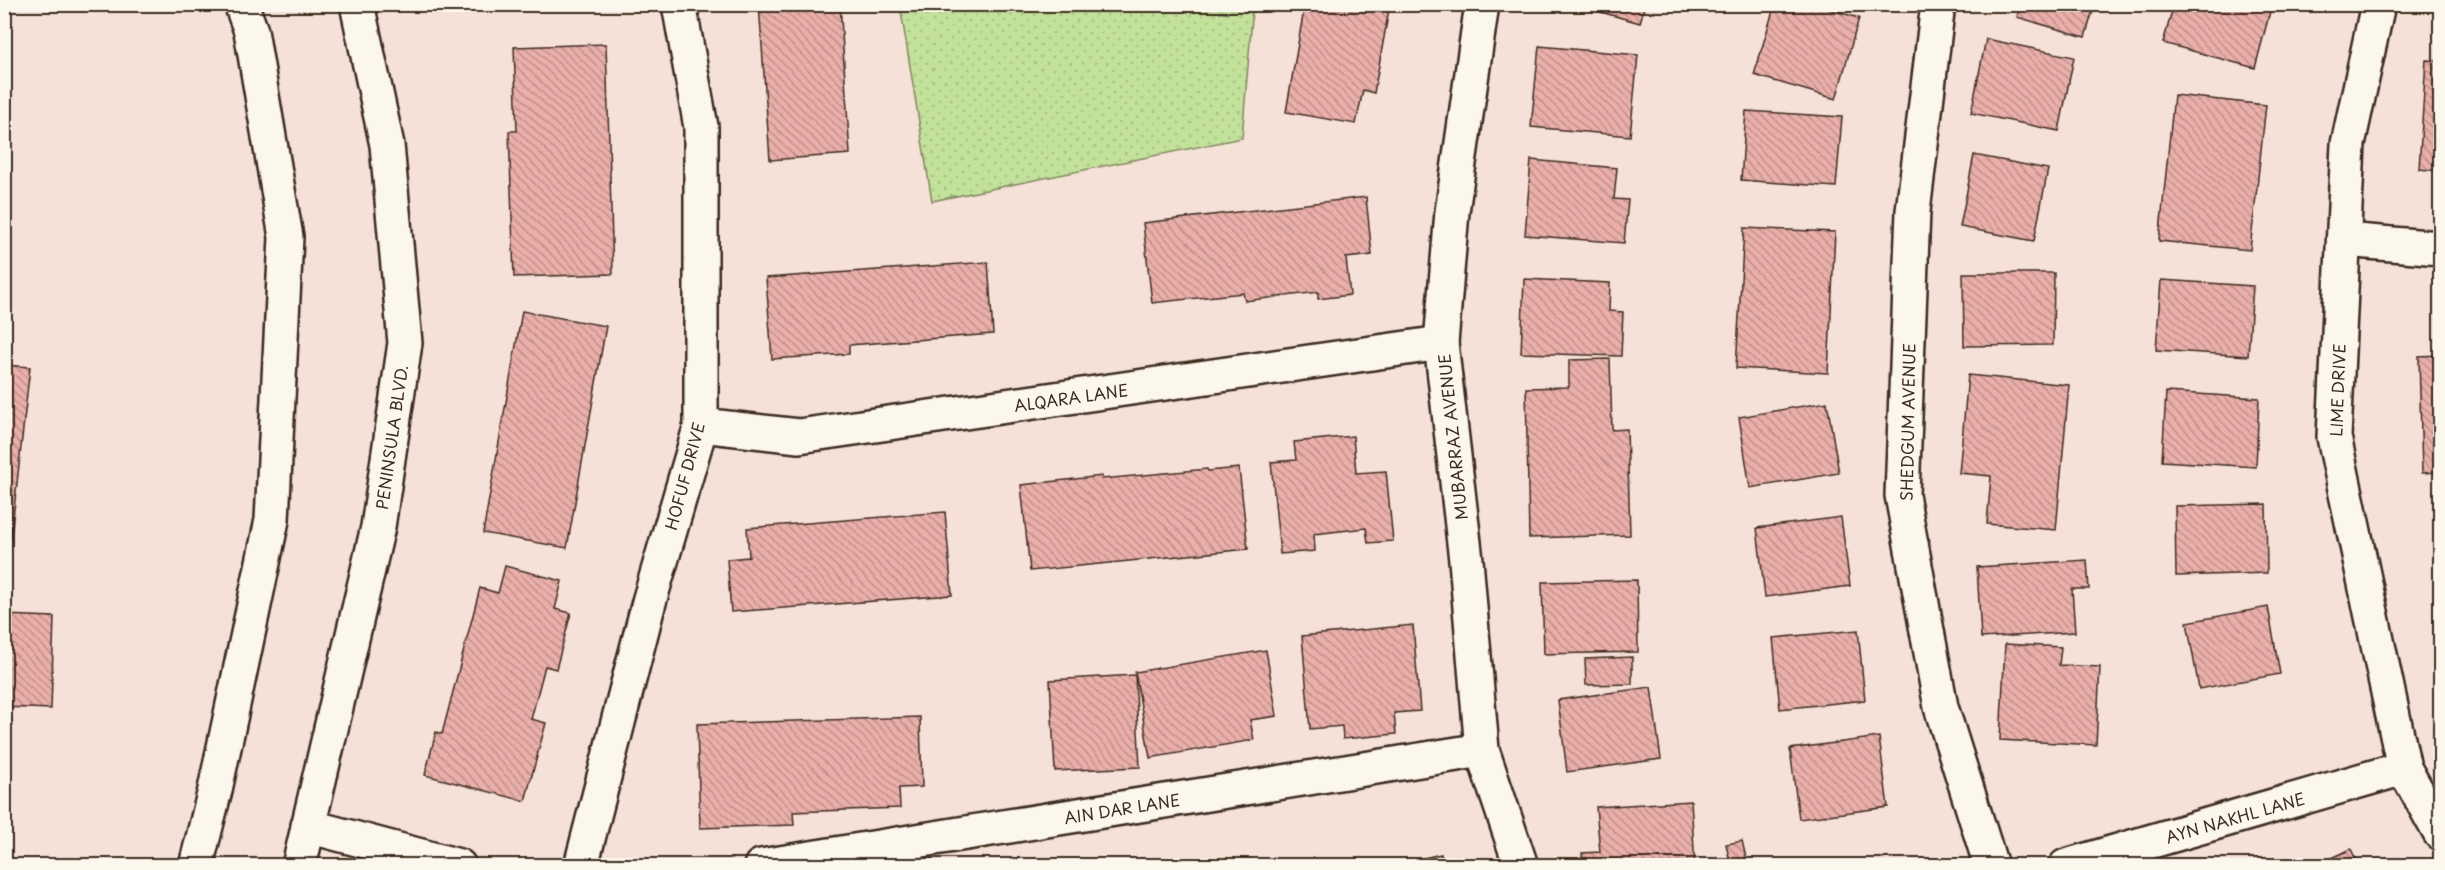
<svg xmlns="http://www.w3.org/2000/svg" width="2445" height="870" font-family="'Playpen Sans',sans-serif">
  <defs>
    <pattern id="park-dots" width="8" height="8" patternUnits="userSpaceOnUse" patternTransform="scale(1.5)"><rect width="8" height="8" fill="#c2e19a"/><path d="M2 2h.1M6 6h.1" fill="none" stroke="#a8c184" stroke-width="1.8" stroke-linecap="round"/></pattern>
    <pattern id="building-back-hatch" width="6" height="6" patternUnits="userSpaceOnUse" patternTransform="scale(1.5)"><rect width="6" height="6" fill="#eaafaa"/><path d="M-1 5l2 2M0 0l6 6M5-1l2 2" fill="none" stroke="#bf8f8a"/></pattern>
  </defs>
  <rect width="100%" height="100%" fill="#f6e1d8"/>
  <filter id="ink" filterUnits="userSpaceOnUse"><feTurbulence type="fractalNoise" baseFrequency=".0167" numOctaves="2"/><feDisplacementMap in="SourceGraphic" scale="12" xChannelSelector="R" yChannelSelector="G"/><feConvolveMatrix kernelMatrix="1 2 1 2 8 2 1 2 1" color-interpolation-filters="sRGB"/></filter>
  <g filter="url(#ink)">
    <polygon fill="url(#park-dots)" stroke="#7e865c" stroke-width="1.5" points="900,5 1253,5 1242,138 932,201"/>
    <g fill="url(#building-back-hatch)" stroke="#3b2a1e" stroke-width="1.5">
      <polygon points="759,4 840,4 850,154 770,160"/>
      <polygon points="1305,4 1390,4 1374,93 1363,90 1356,124 1286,112"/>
      <polygon points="1572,4 1645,4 1640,23"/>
      <polygon points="1775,4 1812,4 1859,18 1836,99 1754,75"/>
      <polygon points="2020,4 2095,4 2085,37 2017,17"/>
      <polygon points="2174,4 2272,4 2255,68 2163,43"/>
      <polygon points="1986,39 2074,57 2059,131 1971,113"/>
      <polygon points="606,44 613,274 514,277 509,131 517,131 514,47"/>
      <polygon points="1539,46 1638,55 1630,136 1531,127"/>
      <polygon points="2426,60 2440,61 2440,171 2419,169"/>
      <polygon points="2174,95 2266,105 2250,250 2159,241"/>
      <polygon points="1746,111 1842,117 1836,187 1741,180"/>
      <polygon points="1974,155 2048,169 2034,241 1960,227"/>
      <polygon points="1531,160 1617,168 1614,199 1628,200 1624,243 1525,235"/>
      <polygon points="1366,197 1372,255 1346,258 1350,295 1318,299 1318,292 1245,301 1243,293 1152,303 1143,223"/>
      <polygon points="1744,228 1835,232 1828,373 1736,368"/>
      <polygon points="988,262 993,334 849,345 849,354 772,359 766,278"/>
      <polygon points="1963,273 2054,273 2053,345 1964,346"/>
      <polygon points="1524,279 1610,283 1609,311 1623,312 1621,356 1521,353"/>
      <polygon points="2161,280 2253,286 2248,356 2156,350"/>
      <polygon points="522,311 606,326 567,548 483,533"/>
      <polygon points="2440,355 2440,472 2422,473 2419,356"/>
      <polygon points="1610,359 1612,430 1627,429 1630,535 1529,538 1526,388 1569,387 1569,360"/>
      <polygon points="4,365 30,367 8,563 4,562"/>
      <polygon points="1968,375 2069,385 2056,530 1987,524 1991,476 1959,473"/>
      <polygon points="2166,392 2259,398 2256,467 2162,461"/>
      <polygon points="1827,402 1839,473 1750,488 1739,417"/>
      <polygon points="1353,436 1356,473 1386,471 1393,541 1368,543 1366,528 1314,534 1315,551 1280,554 1271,462 1296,460 1294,442"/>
      <polygon points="1239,468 1248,549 1030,571 1021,485 1102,476 1102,479 1207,469 1208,471"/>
      <polygon points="2266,504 2267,573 2176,576 2175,506"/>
      <polygon points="945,512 952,595 731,612 727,559 749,557 747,528"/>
      <polygon points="1841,517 1850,586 1765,597 1757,528"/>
      <polygon points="2087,560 2089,589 2072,589 2075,632 1981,638 1977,567"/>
      <polygon points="505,566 562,581 555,609 571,613 556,669 545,666 531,719 546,723 525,801 425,775 436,732 442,734 480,588 498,593"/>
      <polygon points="1637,580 1638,652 1544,654 1542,582"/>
      <polygon points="2268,607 2280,674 2199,689 2187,622"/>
      <polygon points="4,615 54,617 51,709 4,707"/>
      <polygon points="1413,625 1420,711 1394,713 1396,734 1343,739 1342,726 1310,729 1302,636"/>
      <polygon points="1858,630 1865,700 1780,709 1773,638"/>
      <polygon points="2005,644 2061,647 2059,665 2100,667 2096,745 2000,740"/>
      <polygon points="1266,650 1277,716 1250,720 1254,740 1150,758 1135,672"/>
      <polygon points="1632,657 1632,684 1586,685 1585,659"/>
      <polygon points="1135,675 1140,767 1055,771 1050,680"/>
      <polygon points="1651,687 1661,759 1567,772 1558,700"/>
      <polygon points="920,717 922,787 899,788 900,808 793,812 794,825 700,828 697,724"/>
      <polygon points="1879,737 1888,807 1799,819 1790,749"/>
      <polygon points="1691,801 1695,866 1583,866 1582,853 1600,852 1596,807"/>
      <polygon points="1742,841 1748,866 1731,866 1726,844"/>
      <polygon points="2351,849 2359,866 2315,866"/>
      <polygon points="1441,854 1443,866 1390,866"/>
    </g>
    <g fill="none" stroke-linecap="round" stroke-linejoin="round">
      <g stroke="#3b2a1e" stroke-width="38">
        <g id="minor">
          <polyline points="1482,4 1452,212 1441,343 1466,560 1482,750 1521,866"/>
          <polyline points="1938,4 1913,211 1902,495 1941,707 1991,866"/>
          <polyline points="2378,4 2348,144 2334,437 2404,768 2440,833"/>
          <polyline points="2344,240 2440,248"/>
          <polyline points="701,425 799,436 1441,343"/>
          <polyline points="308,826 459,866"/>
          <polyline points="581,866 649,602 701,425 701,127 679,4"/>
          <polyline points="761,866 1482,750"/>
          <polyline points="2066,866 2404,768"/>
        </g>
      </g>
      <g stroke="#3b2a1e" stroke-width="38">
        <g id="secondary">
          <polyline points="196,866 215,790 272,520 286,237 251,31 241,4"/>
          <polyline points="299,866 378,527 405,343 387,145 357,4"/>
        </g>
      </g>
      <use href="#minor" stroke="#fbf7ec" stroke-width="33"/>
      <use href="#secondary" stroke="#fbf7ec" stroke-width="33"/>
    </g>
  </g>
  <g text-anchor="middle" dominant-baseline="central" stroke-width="5" stroke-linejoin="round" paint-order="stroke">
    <g font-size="16" fill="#3b2a1e" stroke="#fbf7ec">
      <text transform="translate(2337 390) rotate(-88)">LIME DRIVE</text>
      <text transform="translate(1071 397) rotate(-8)">ALQARA LANE</text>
      <text transform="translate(1907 422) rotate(-89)">SHEDGUM AVENUE</text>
      <text transform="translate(391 437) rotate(-82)">PENINSULA BLVD.</text>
      <text transform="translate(1452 437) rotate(-96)">MUBARRAZ AVENUE</text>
      <text transform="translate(684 476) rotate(-75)">HOFUF DRIVE</text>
      <text transform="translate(1122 808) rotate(-9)">AIN DAR LANE</text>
      <text transform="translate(2235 817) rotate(-16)">AYN NAKHL LANE</text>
    </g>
  </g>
  <rect width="2445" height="870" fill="none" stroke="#fbf7ec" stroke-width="24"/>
  <rect x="12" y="12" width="2421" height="846" fill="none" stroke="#3b2a1e" stroke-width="2" filter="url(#ink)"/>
</svg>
